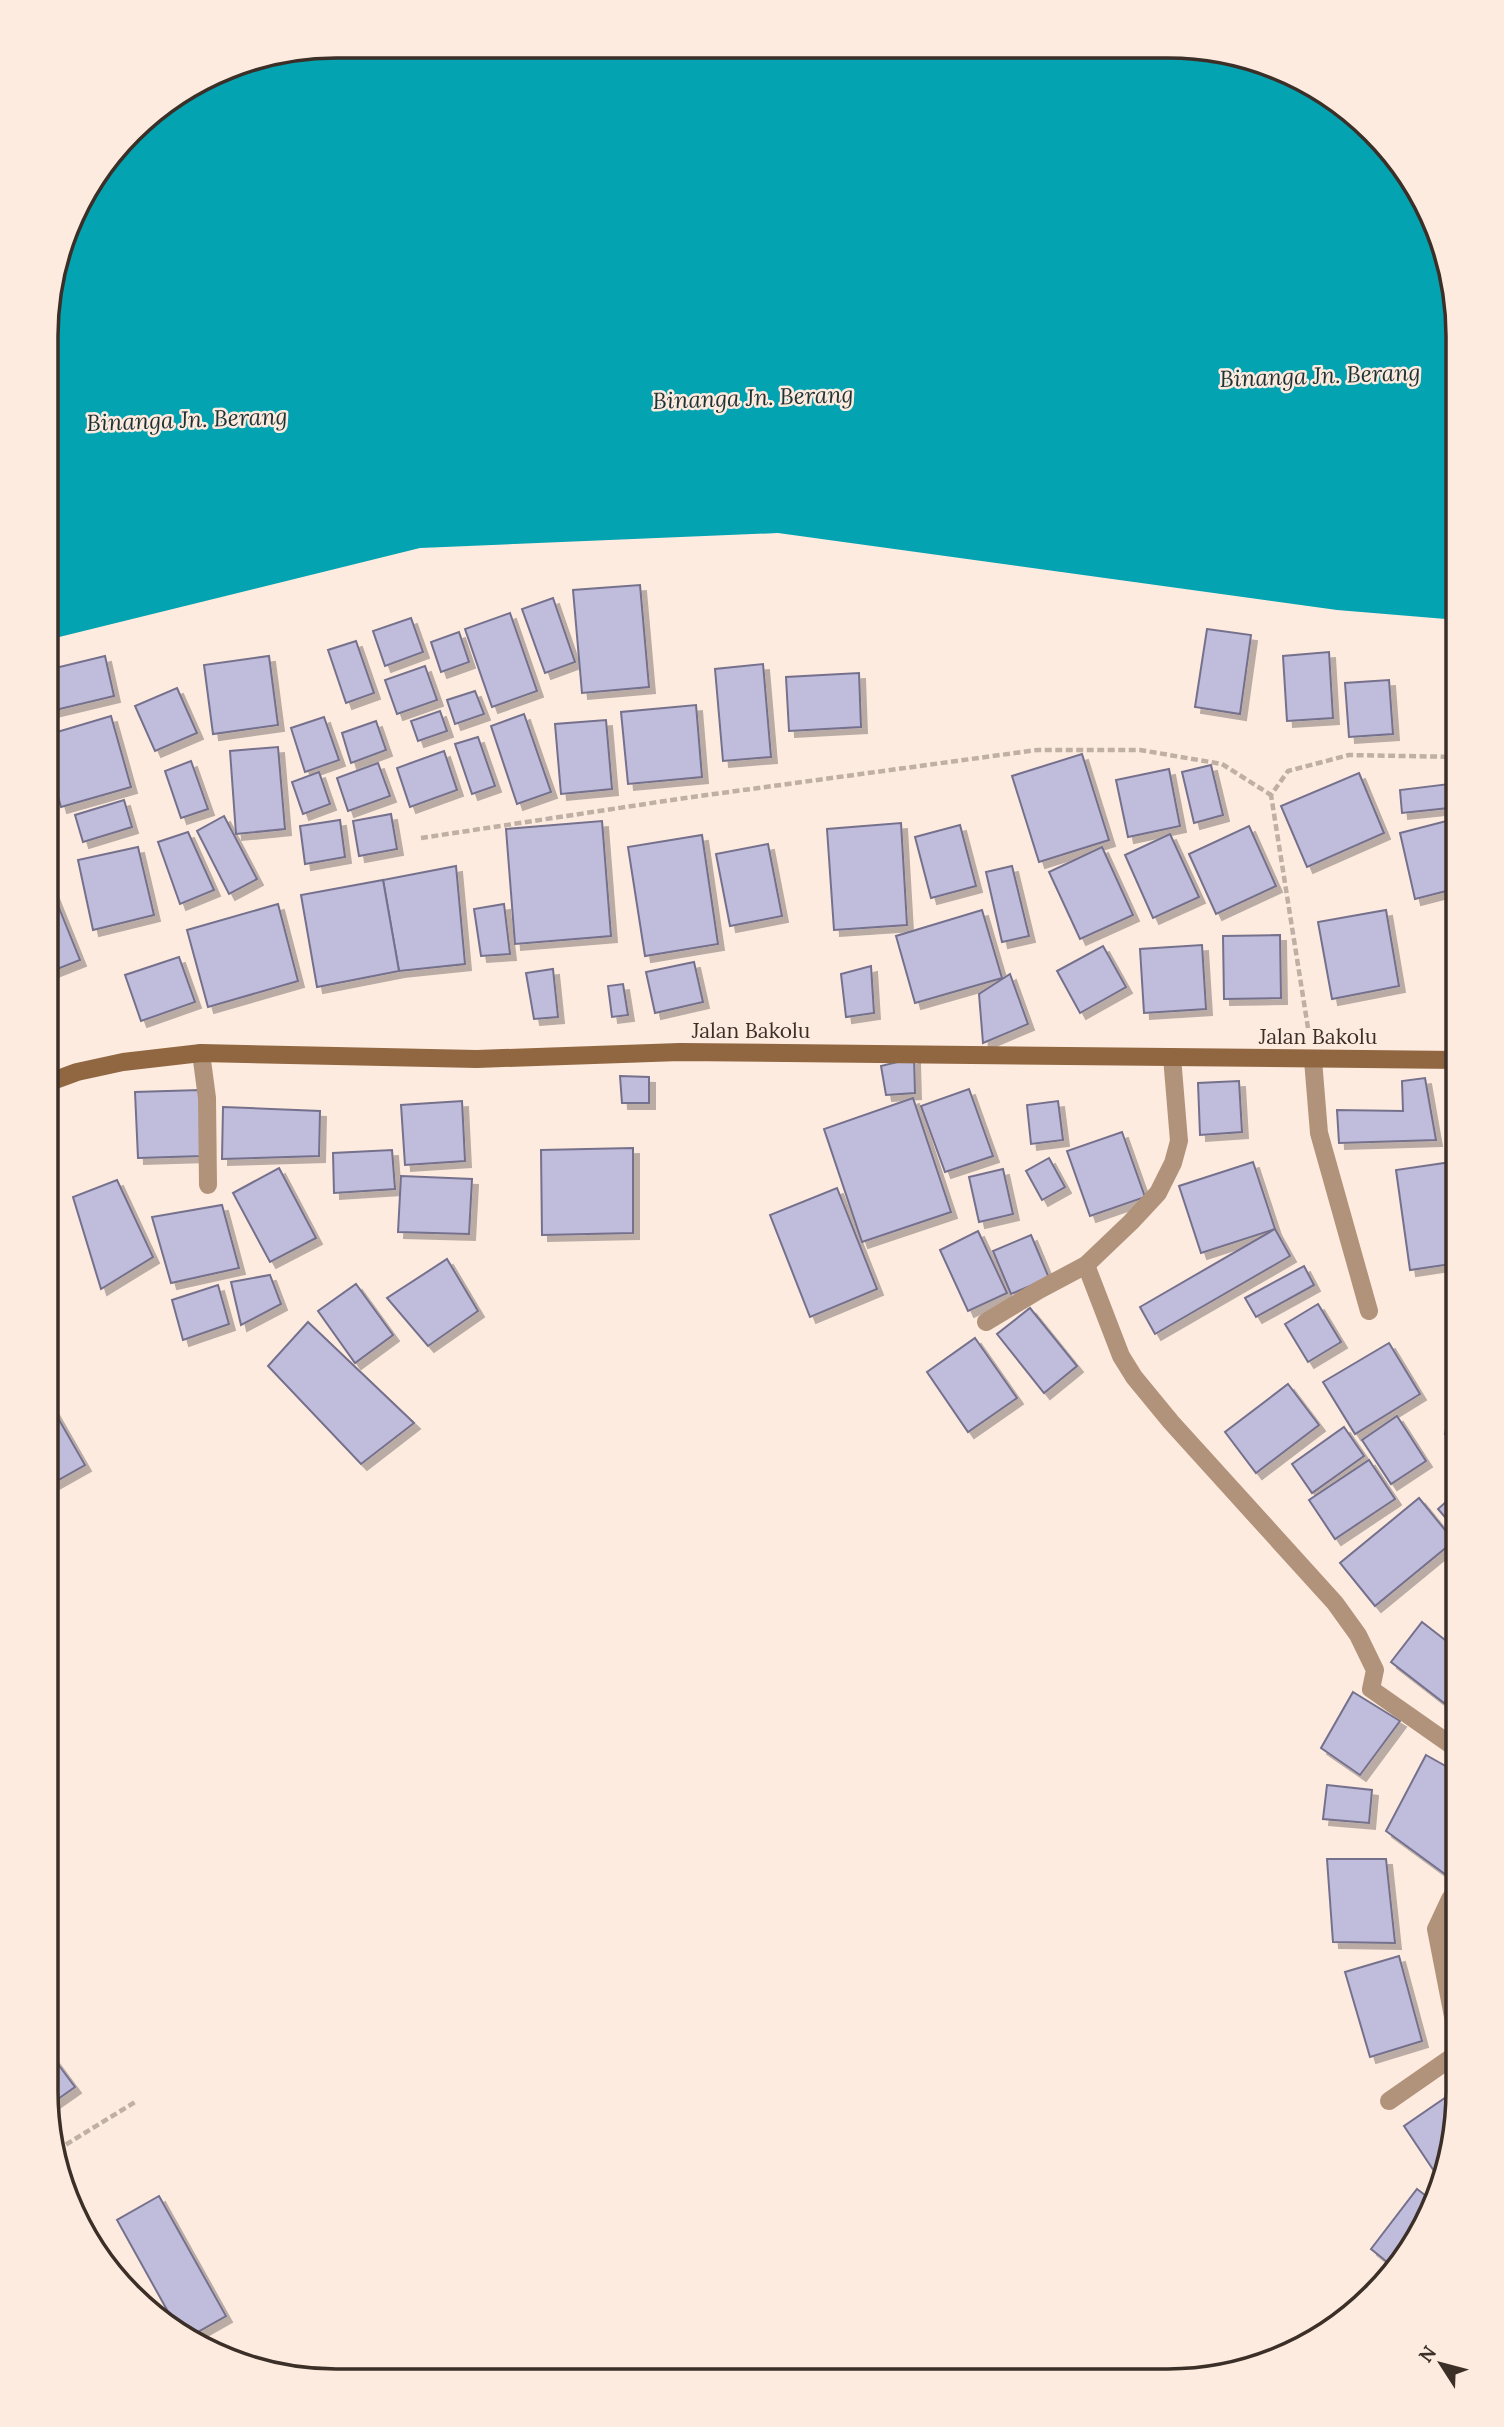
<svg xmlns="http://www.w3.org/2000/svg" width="1504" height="2427" font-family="Lora,serif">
  <defs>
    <filter id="shadow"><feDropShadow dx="6" dy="6" stdDeviation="0" flood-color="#0004"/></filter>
  </defs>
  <rect width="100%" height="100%" fill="#fdebdf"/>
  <polygon fill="#03a3b1" points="335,46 1207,48 1280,68 1345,106 1399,159 1437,225 1458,335 1458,620 1337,610 778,533 420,548 47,640 48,298 76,207 144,118 225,67"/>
  <g fill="#c0bcdb" stroke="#75718d" stroke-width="2" filter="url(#shadow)">
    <polygon points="640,585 649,687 582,693 573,590"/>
    <polygon points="553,598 575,662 545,673 522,609"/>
    <polygon points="510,613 537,691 492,707 465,629"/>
    <polygon points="411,618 423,652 385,666 373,631"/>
    <polygon points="1207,629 1251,635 1240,714 1195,707"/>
    <polygon points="459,632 469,662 441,672 431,642"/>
    <polygon points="356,641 374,693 346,703 328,650"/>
    <polygon points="1329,652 1333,718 1287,721 1283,656"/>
    <polygon points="105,656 114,696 47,712 47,670"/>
    <polygon points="269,656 278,725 213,734 204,665"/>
    <polygon points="763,664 771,757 723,761 715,669"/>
    <polygon points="425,666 437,700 397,714 385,680"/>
    <polygon points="859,673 861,727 789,731 786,677"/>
    <polygon points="1389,680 1393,734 1349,737 1345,683"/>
    <polygon points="177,688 197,733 155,751 135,706"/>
    <polygon points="475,691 484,714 455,724 447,700"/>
    <polygon points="696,705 702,777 628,784 621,712"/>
    <polygon points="440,711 447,731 418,741 411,721"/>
    <polygon points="524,714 551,792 517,804 491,726"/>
    <polygon points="111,716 131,787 61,807 47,759 47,735"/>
    <polygon points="324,717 339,760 305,772 291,728"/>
    <polygon points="606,720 612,789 561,794 555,724"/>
    <polygon points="376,721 386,750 351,763 342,733"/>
    <polygon points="478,737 495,786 472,794 455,744"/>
    <polygon points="278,747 285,829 236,834 230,751"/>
    <polygon points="444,751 457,790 410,807 397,768"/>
    <polygon points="1082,754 1109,840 1039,862 1012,776"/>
    <polygon points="191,761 208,809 181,818 165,771"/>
    <polygon points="378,763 390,796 348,811 337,778"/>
    <polygon points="1211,765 1223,815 1194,823 1182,772"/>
    <polygon points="1169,769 1180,826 1128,837 1116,780"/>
    <polygon points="319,772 330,804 303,814 292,782"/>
    <polygon points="1359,773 1384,833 1307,867 1281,806"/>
    <polygon points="1457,783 1458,807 1402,813 1400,790"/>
    <polygon points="124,800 132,827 83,842 75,815"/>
    <polygon points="391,814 397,849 359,856 353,821"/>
    <polygon points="224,816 257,879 229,894 197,831"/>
    <polygon points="1458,818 1458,888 1415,899 1400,833"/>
    <polygon points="340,820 345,857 305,864 300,826"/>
    <polygon points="602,821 611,936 515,944 506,829"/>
    <polygon points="901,823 907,925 834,930 827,829"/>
    <polygon points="960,825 976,886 931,898 915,837"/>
    <polygon points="1249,826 1276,886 1216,914 1189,854"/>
    <polygon points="188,832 214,890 180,904 158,842"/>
    <polygon points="1170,834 1199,897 1153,918 1125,855"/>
    <polygon points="702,835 718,944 645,956 628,847"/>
    <polygon points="768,844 782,916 730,926 716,854"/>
    <polygon points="138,847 154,915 93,930 78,860"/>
    <polygon points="1102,847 1133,915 1080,939 1049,872"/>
    <polygon points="456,866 465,964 399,971 383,880"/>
    <polygon points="1012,866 1029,936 1002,942 986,872"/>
    <polygon points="47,878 80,960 47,973"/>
    <polygon points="383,880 399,971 317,987 301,895"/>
    <polygon points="278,904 298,981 208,1007 187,930"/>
    <polygon points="504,904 510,954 481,956 474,909"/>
    <polygon points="982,910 1002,978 915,1003 896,936"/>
    <polygon points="1386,910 1399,986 1332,999 1318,922"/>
    <polygon points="1280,935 1281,998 1224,999 1223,936"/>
    <polygon points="1202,945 1206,1009 1144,1013 1140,949"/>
    <polygon points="1103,946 1126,987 1080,1013 1057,971"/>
    <polygon points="179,957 195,1002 141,1021 125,975"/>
    <polygon points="694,962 703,1002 655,1013 646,972"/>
    <polygon points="871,966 874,1013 846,1017 841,974"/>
    <polygon points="553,969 558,1017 534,1019 526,973"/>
    <polygon points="1010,974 1028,1024 983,1043 979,994"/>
    <polygon points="623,984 628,1015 612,1017 608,986"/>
    <polygon points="914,1058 915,1093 886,1095 881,1066"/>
    <polygon points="620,1076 649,1077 649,1103 622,1103"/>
    <polygon points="1425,1078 1436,1140 1339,1143 1337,1110 1403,1111 1402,1081"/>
    <polygon points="1239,1081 1242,1132 1200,1135 1198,1083"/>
    <polygon points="969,1089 993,1156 945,1172 921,1106"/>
    <polygon points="200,1090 202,1156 138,1158 135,1092"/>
    <polygon points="913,1098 951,1212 862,1242 824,1129"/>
    <polygon points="462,1101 465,1161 405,1165 401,1105"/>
    <polygon points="1058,1101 1063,1140 1031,1144 1027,1105"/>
    <polygon points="223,1107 320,1111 319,1156 222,1159"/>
    <polygon points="1122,1132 1145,1197 1090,1216 1067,1151"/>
    <polygon points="633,1148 633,1233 542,1235 541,1150"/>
    <polygon points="392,1150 395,1189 334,1193 333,1153"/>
    <polygon points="1049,1158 1065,1187 1042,1200 1026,1171"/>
    <polygon points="1458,1161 1458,1263 1410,1270 1396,1170"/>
    <polygon points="1253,1162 1275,1229 1201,1253 1179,1186"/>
    <polygon points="279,1168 316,1238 270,1262 233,1193"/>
    <polygon points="1003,1169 1013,1214 979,1222 969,1177"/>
    <polygon points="401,1176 472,1179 469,1234 398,1232"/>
    <polygon points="117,1180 153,1257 101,1289 73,1197"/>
    <polygon points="837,1188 877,1289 810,1317 770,1215"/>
    <polygon points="222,1205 239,1268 171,1283 152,1217"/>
    <polygon points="1275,1229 1290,1256 1155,1334 1140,1307"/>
    <polygon points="978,1231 1007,1293 968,1311 940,1250"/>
    <polygon points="1031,1235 1049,1278 1011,1294 993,1251"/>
    <polygon points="447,1259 478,1311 428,1346 387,1298"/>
    <polygon points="1304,1266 1314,1285 1256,1317 1245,1298"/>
    <polygon points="270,1275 281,1304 241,1325 231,1282"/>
    <polygon points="356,1284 393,1335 355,1363 318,1311"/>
    <polygon points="218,1285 229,1324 183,1340 172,1300"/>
    <polygon points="1318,1304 1341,1342 1308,1362 1285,1324"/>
    <polygon points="1030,1308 1077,1366 1044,1393 997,1334"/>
    <polygon points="308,1322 414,1423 361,1464 268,1366"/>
    <polygon points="975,1338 1017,1398 968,1432 927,1372"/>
    <polygon points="1389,1343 1420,1394 1355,1434 1323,1382"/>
    <polygon points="1458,1372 1458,1437 1445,1434"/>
    <polygon points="1288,1384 1319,1425 1256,1473 1225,1432"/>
    <polygon points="46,1397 85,1465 46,1487"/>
    <polygon points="1397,1416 1426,1461 1391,1484 1362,1440"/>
    <polygon points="1344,1427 1364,1456 1312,1493 1292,1464"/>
    <polygon points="1369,1460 1395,1499 1335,1539 1309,1500"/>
    <polygon points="1458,1491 1458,1532 1438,1509"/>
    <polygon points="1419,1498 1454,1541 1375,1606 1340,1563"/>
    <polygon points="1422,1622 1458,1650 1458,1685 1444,1703 1391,1662"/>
    <polygon points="1353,1692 1400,1721 1360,1775 1321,1748"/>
    <polygon points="1426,1755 1458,1773 1458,1865 1449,1877 1386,1831"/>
    <polygon points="1327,1785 1372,1790 1369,1823 1323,1819"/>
    <polygon points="1327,1859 1386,1859 1395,1943 1333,1942"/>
    <polygon points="1399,1956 1422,2041 1370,2057 1345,1972"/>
    <polygon points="46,2048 75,2087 48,2106 46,2092"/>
    <polygon points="1458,2089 1458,2111 1442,2183 1404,2126"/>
    <polygon points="1417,2189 1434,2202 1397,2270 1371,2249"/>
    <polygon points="159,2196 226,2316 187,2338 181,2335 117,2220"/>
  </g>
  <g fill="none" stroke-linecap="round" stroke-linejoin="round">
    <g stroke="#bfafa5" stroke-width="4.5" stroke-dasharray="7 3.5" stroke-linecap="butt">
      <polyline points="421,838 685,798 1037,750 1140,750 1222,764 1271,795"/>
      <polyline points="1308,1028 1271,795 1288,771 1349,755 1458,757"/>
      <polyline points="57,2150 135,2102"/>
    </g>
    <g stroke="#b1937b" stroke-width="18">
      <polyline points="201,1053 207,1098 208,1185"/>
      <polyline points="1313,1060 1319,1133 1369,1311"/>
      <polyline points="1086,1265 1121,1356 1134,1377 1171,1422 1335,1603 1358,1635 1375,1670 1371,1689 1458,1750"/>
      <polyline points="986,1322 1039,1290 1086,1265 1131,1222 1158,1193 1173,1163 1179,1141 1172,1057"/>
      <polyline points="1458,2042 1436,1929 1450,1899 1458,1888"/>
      <polyline points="1389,2101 1458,2053"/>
    </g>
    <polyline stroke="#916742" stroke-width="18" points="47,1083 77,1072 123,1062 201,1053 477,1059 680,1052 1458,1060"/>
  </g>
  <g text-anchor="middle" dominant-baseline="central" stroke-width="5" stroke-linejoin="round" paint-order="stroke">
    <g font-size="21" fill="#3b2f28" stroke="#fdebdf">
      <text x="751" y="1030">Jalan Bakolu</text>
      <text x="1318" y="1036">Jalan Bakolu</text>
    </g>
    <g font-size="23" font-style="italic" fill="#1c3234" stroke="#fdebdf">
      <text transform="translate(1320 375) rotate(-2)">Binanga Jn. Berang</text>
      <text transform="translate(753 397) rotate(-2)">Binanga Jn. Berang</text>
      <text transform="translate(187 419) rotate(-2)">Binanga Jn. Berang</text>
    </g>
  </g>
  <path d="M0 0H1504V2427H0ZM336 58H1168A278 278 0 0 1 1446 336V2091A278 278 0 0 1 1168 2369H336A278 278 0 0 1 58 2091V336A278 278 0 0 1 336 58Z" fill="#fdebdf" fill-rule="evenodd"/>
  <path fill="none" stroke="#3b2f28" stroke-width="3.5" d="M336 58H1168A278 278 0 0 1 1446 336V2091A278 278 0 0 1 1168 2369H336A278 278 0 0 1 58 2091V336A278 278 0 0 1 336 58Z"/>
  <g transform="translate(1441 2364) rotate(306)" stroke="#fdebdf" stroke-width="5" paint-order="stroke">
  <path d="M0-5L12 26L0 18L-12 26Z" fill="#3b2f28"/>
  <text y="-10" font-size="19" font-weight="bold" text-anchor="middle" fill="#3b2f28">N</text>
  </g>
</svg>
